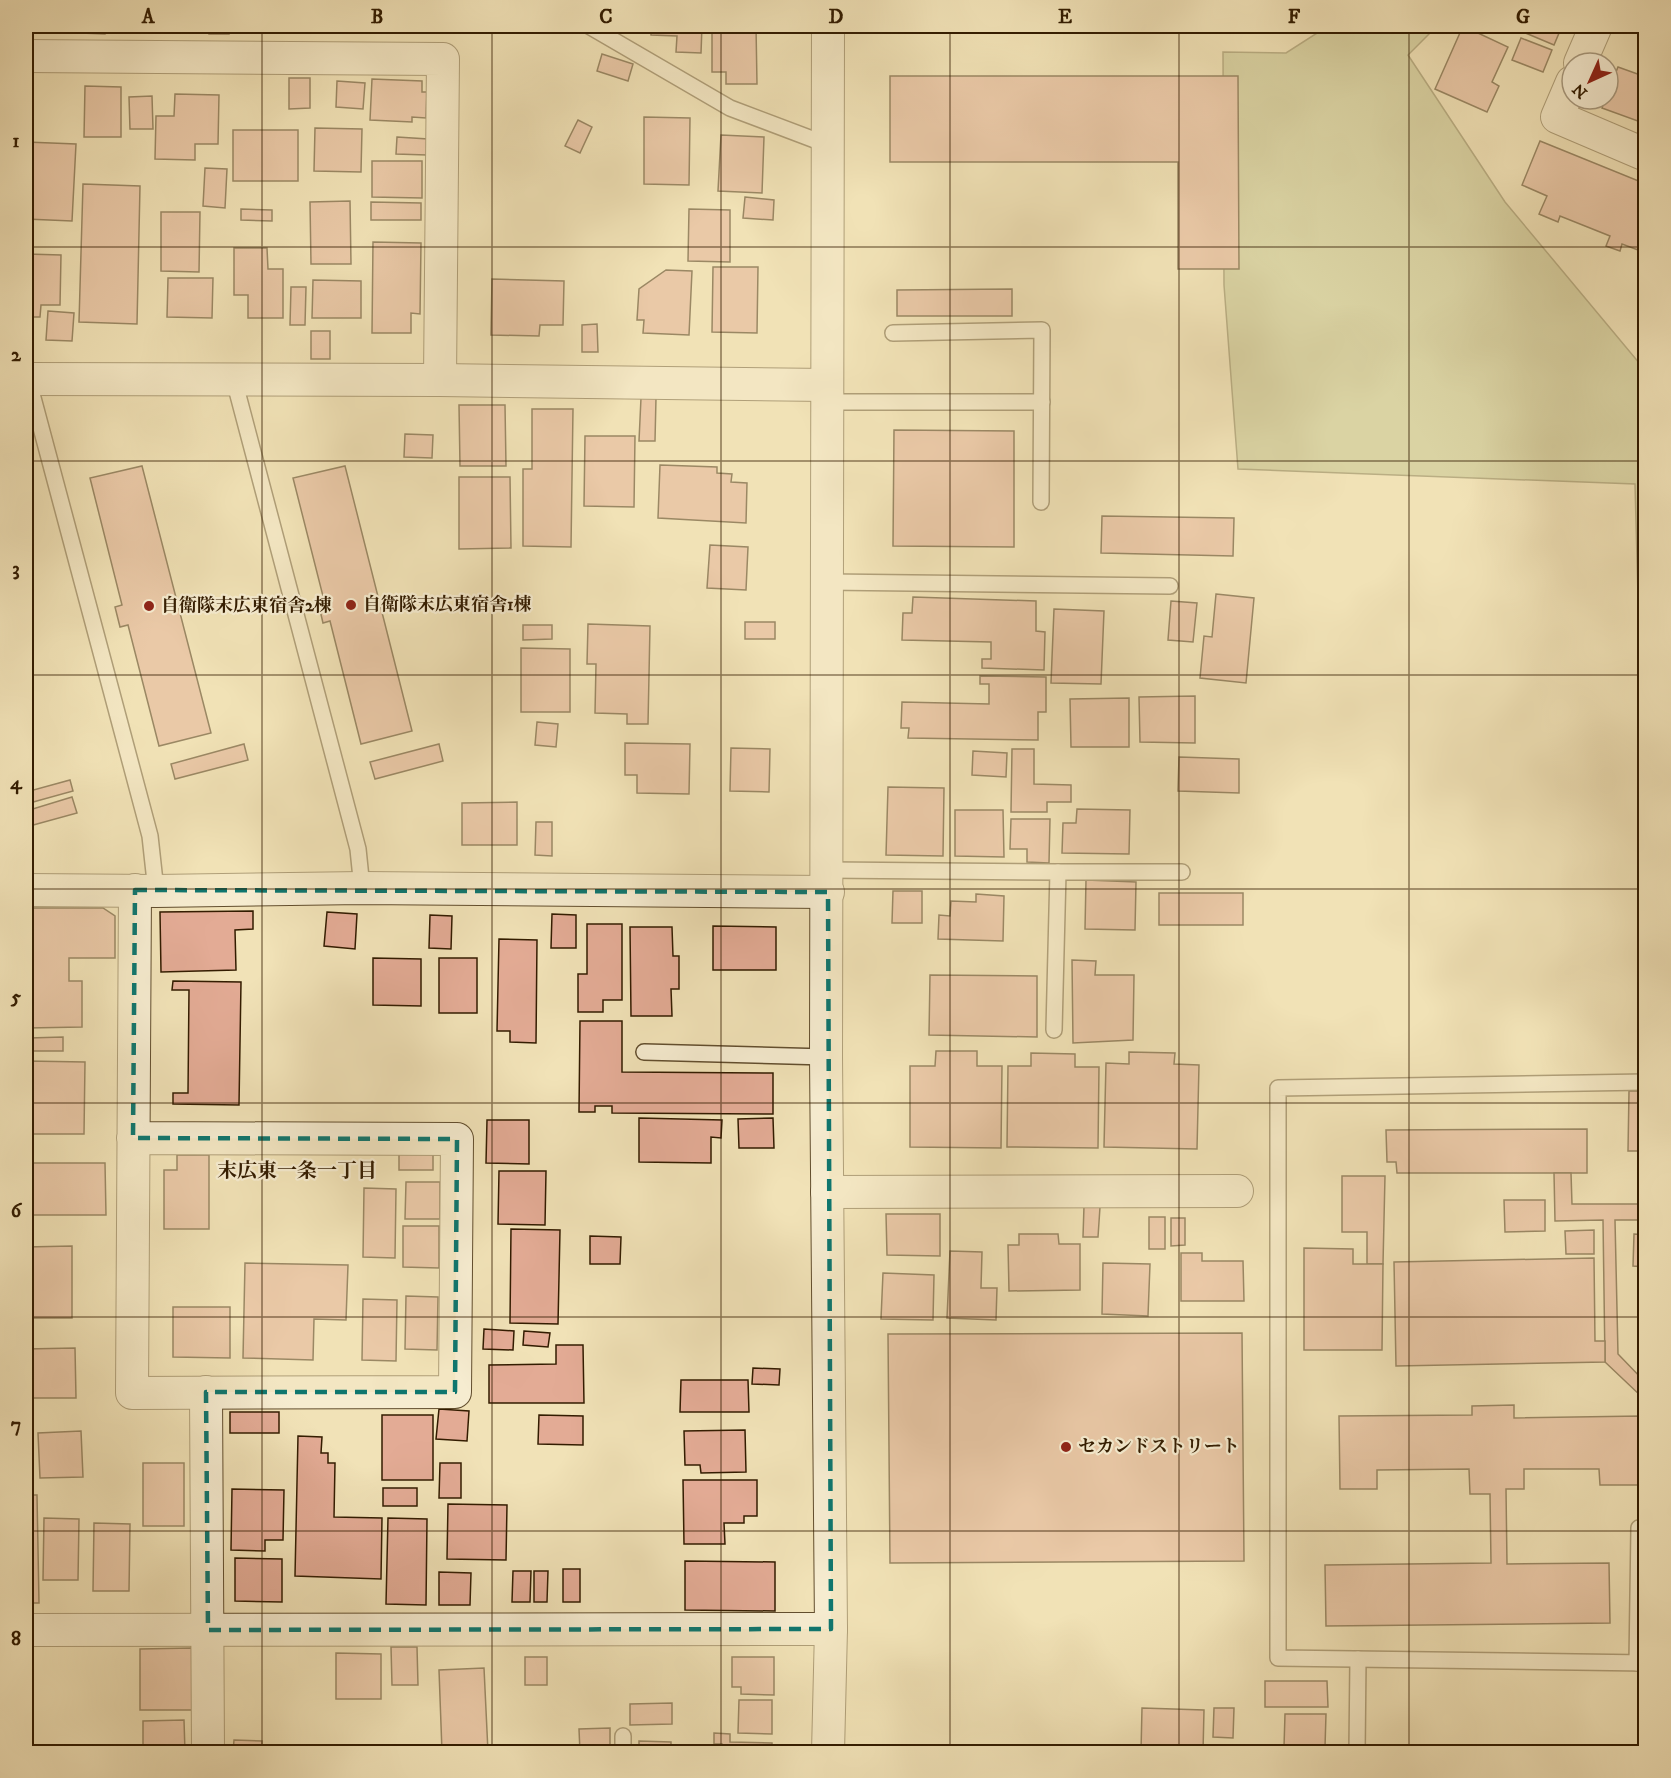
<svg xmlns="http://www.w3.org/2000/svg" width="1671" height="1778" font-family="'IM FELL DW Pica','Noto Serif JP',serif">
  <rect width="100%" height="100%" fill="#f1e2b7"/>
  <filter id="stains"><feTurbulence type="fractalNoise" baseFrequency=".00333" numOctaves="4"/><feColorMatrix values="0 0 0 0 .2 0 0 0 0 .09 0 0 0 0 .02 0 0 0 .5 -.17"/></filter>
  <radialGradient id="worn" r=".72"><stop offset=".6" stop-color="#630" stop-opacity="0"/><stop offset="1" stop-color="#630" stop-opacity=".3"/></radialGradient>
  <polygon fill="#bec28c" stroke="#786f46" stroke-width="1.5" points="1328,26 1437,26 1408,55 1505,202 1645,370 1645,821 1644,821 1635,484 1238,469 1224,285 1223,52 1286,53"/>
  <g fill="#e3ab95" stroke="#331c00" stroke-width="1.5">
    <polygon points="81,26 106,26 105,34 81,33"/>
    <rect x="209" y="26" width="20" height="8"/>
    <rect x="238" y="26" width="25" height="4"/>
    <polygon points="651,26 702,26 701,53 676,52 677,36 651,35"/>
    <polygon points="712,26 756,26 757,84 726,84 726,72 712,72"/>
    <polygon points="1463,26 1508,47 1492,82 1499,86 1487,112 1435,89"/>
    <polygon points="1509,26 1562,26 1554,45"/>
    <polygon points="1521,38 1552,50 1543,72 1512,60"/>
    <polygon points="602,54 633,64 628,81 597,71"/>
    <polygon points="1618,67 1646,77 1646,124 1602,108 1605,99 1608,99 1608,92"/>
    <polygon points="890,76 1238,76 1239,269 1178,269 1178,162 890,162"/>
    <polygon points="289,78 310,78 310,108 289,109"/>
    <polygon points="372,79 422,81 422,92 427,92 426,118 412,117 412,122 370,120"/>
    <polygon points="337,81 365,83 363,109 336,107"/>
    <polygon points="85,86 121,87 121,137 84,137"/>
    <polygon points="175,94 219,95 218,144 195,144 195,160 155,159 156,116 174,116"/>
    <polygon points="152,96 153,129 130,129 129,97"/>
    <polygon points="644,117 690,118 689,185 644,184"/>
    <polygon points="578,120 592,127 580,153 565,146"/>
    <polygon points="315,128 362,129 361,172 314,171"/>
    <rect x="233" y="130" width="65" height="51"/>
    <polygon points="721,135 764,137 762,193 718,191"/>
    <polygon points="397,137 428,139 427,155 396,154"/>
    <polygon points="1540,141 1646,184 1646,253 1622,244 1620,251 1606,246 1610,236 1560,216 1558,222 1539,214 1547,196 1522,185"/>
    <polygon points="26,142 76,144 72,221 26,219"/>
    <polygon points="372,161 422,161 422,198 372,197"/>
    <polygon points="205,168 227,169 225,208 203,206"/>
    <polygon points="83,184 140,186 137,324 79,322"/>
    <polygon points="745,197 774,200 773,220 743,218"/>
    <polygon points="350,201 351,264 311,264 310,202"/>
    <polygon points="371,202 421,203 421,220 371,220"/>
    <polygon points="241,209 272,210 272,221 241,220"/>
    <polygon points="689,209 730,210 730,262 688,261"/>
    <polygon points="161,212 200,212 199,272 161,271"/>
    <polygon points="373,242 421,243 420,314 411,313 411,333 372,333"/>
    <polygon points="234,248 267,248 268,269 283,269 283,318 248,318 248,295 234,295"/>
    <polygon points="26,254 61,255 60,305 41,305 40,317 26,317"/>
    <polygon points="713,267 758,267 757,333 712,332"/>
    <polygon points="666,270 692,271 689,335 643,333 644,320 637,320 639,289"/>
    <polygon points="168,278 213,278 212,318 167,317"/>
    <polygon points="492,279 564,281 563,325 540,325 539,336 491,335"/>
    <polygon points="313,280 361,281 361,318 312,318"/>
    <polygon points="291,287 306,287 305,325 290,325"/>
    <polygon points="1012,289 1012,316 897,316 897,290"/>
    <polygon points="48,311 74,313 72,341 46,340"/>
    <polygon points="597,324 598,352 582,352 582,325"/>
    <rect x="311" y="331" width="19" height="28"/>
    <polygon points="641,398 656,398 655,441 639,441"/>
    <polygon points="459,405 505,405 506,466 460,466"/>
    <polygon points="532,409 573,409 571,547 523,546 523,469 532,469"/>
    <polygon points="894,430 1014,431 1014,547 893,546"/>
    <polygon points="405,434 433,435 432,458 404,457"/>
    <polygon points="585,436 635,436 634,507 584,506"/>
    <polygon points="660,465 717,467 717,473 732,474 731,482 747,483 746,523 658,518"/>
    <polygon points="142,466 211,733 159,746 128,625 120,627 115,607 122,605 90,478"/>
    <polygon points="345,466 412,731 361,744 330,621 323,623 319,606 325,604 293,478"/>
    <polygon points="459,477 510,477 511,548 459,549"/>
    <polygon points="1102,516 1234,518 1233,556 1101,553"/>
    <polygon points="710,545 748,547 746,590 707,588"/>
    <polygon points="1216,594 1254,598 1246,683 1200,678 1204,636 1212,637"/>
    <polygon points="913,597 1036,601 1036,631 1045,632 1044,670 982,668 982,659 991,659 991,642 902,640 903,613 912,613"/>
    <polygon points="1171,601 1197,603 1193,642 1168,640"/>
    <polygon points="1054,609 1104,611 1101,684 1051,683"/>
    <rect x="745" y="622" width="30" height="17"/>
    <polygon points="588,624 650,626 648,724 627,724 627,714 595,713 596,664 587,664"/>
    <polygon points="523,625 552,625 552,639 523,640"/>
    <polygon points="521,648 570,649 570,712 521,712"/>
    <polygon points="980,676 1046,677 1046,712 1038,712 1038,740 908,738 909,728 901,728 902,702 989,704 989,684 980,684"/>
    <polygon points="1195,696 1195,743 1140,742 1139,697"/>
    <polygon points="1129,698 1129,747 1071,747 1070,699"/>
    <polygon points="537,722 558,724 556,747 535,745"/>
    <polygon points="625,743 690,744 689,794 637,793 637,775 625,775"/>
    <polygon points="244,744 248,760 175,779 171,764"/>
    <polygon points="439,744 443,761 375,779 370,762"/>
    <polygon points="26,746 33,774 26,776"/>
    <polygon points="731,748 770,749 769,792 730,791"/>
    <polygon points="1012,749 1034,749 1034,784 1071,785 1071,802 1047,802 1047,812 1011,812"/>
    <polygon points="973,751 1007,753 1006,777 972,775"/>
    <polygon points="1179,757 1239,759 1239,793 1178,791"/>
    <polygon points="70,780 73,791 26,804 26,792"/>
    <polygon points="888,787 944,788 943,856 886,855"/>
    <polygon points="72,797 77,813 26,827 26,811"/>
    <polygon points="517,802 517,845 462,845 462,803"/>
    <polygon points="1077,809 1130,810 1129,854 1062,853 1063,823 1076,823"/>
    <polygon points="955,810 1003,810 1004,857 955,856"/>
    <polygon points="1011,819 1050,819 1049,863 1027,862 1027,849 1010,849"/>
    <polygon points="536,822 552,822 552,856 535,855"/>
    <polygon points="1086,880 1136,882 1135,930 1085,929"/>
    <polygon points="893,891 922,891 922,923 892,923"/>
    <rect x="1159" y="893" width="84" height="32"/>
    <polygon points="976,894 1004,896 1003,941 938,939 939,915 950,916 951,901 976,902"/>
    <polygon points="32,908 103,908 115,916 115,958 69,958 69,981 82,981 82,1027 27,1028 26,916"/>
    <polygon points="253,911 253,929 235,930 236,970 161,972 160,912"/>
    <polygon points="327,912 357,914 355,949 324,946"/>
    <polygon points="552,914 576,915 576,948 551,948"/>
    <polygon points="430,915 452,916 451,949 429,948"/>
    <polygon points="587,924 622,924 622,1000 603,1000 603,1012 578,1012 578,974 587,974"/>
    <polygon points="713,926 776,927 776,970 713,970"/>
    <polygon points="630,927 672,927 673,956 679,956 679,989 671,989 672,1016 631,1016"/>
    <polygon points="499,939 537,940 536,1043 510,1042 510,1031 497,1031"/>
    <polygon points="373,958 421,959 421,1006 373,1005"/>
    <rect x="439" y="958" width="38" height="55"/>
    <polygon points="1072,960 1096,961 1095,975 1134,975 1133,1040 1073,1043"/>
    <polygon points="930,975 1037,976 1037,1037 929,1035"/>
    <polygon points="173,981 241,982 239,1105 173,1104 173,1093 188,1093 189,990 172,990"/>
    <polygon points="580,1021 622,1021 622,1072 773,1073 773,1114 612,1113 612,1106 595,1106 595,1112 579,1112"/>
    <polygon points="63,1037 63,1051 29,1051 29,1038"/>
    <polygon points="936,1051 977,1051 977,1066 1002,1066 1001,1148 910,1147 910,1066 935,1066"/>
    <polygon points="1129,1052 1175,1053 1174,1064 1199,1065 1197,1149 1104,1147 1106,1063 1129,1064"/>
    <polygon points="1031,1053 1075,1054 1075,1067 1099,1067 1098,1148 1007,1147 1008,1066 1031,1066"/>
    <polygon points="26,1061 85,1062 84,1134 26,1134"/>
    <polygon points="1629,1091 1646,1091 1646,1151 1628,1151"/>
    <polygon points="639,1118 722,1120 721,1138 711,1137 711,1163 639,1162"/>
    <polygon points="773,1118 774,1148 739,1148 738,1119"/>
    <polygon points="487,1120 529,1120 529,1164 486,1163"/>
    <polygon points="1587,1129 1587,1173 1397,1173 1396,1162 1387,1162 1386,1130"/>
    <rect x="399" y="1154" width="34" height="16"/>
    <polygon points="177,1155 209,1155 209,1229 164,1229 164,1170 177,1170"/>
    <polygon points="26,1163 105,1163 106,1215 26,1215"/>
    <polygon points="499,1171 546,1171 545,1225 498,1224"/>
    <polygon points="1554,1173 1571,1173 1572,1204 1646,1204 1646,1220 1615,1220 1618,1354 1646,1383 1646,1437 1642,1437 1642,1397 1605,1362 1603,1220 1555,1221"/>
    <polygon points="1342,1176 1385,1176 1383,1264 1367,1264 1367,1232 1342,1232"/>
    <polygon points="406,1182 440,1182 440,1219 405,1219"/>
    <polygon points="364,1188 396,1189 395,1258 363,1257"/>
    <polygon points="1504,1200 1545,1200 1545,1231 1505,1232"/>
    <polygon points="1084,1206 1100,1207 1098,1237 1083,1237"/>
    <polygon points="886,1214 940,1214 940,1256 887,1255"/>
    <rect x="1149" y="1217" width="16" height="32"/>
    <polygon points="1171,1218 1185,1218 1185,1245 1171,1246"/>
    <polygon points="403,1226 439,1226 439,1268 403,1267"/>
    <polygon points="511,1229 560,1230 558,1324 510,1323"/>
    <polygon points="1594,1230 1594,1254 1566,1254 1565,1231"/>
    <polygon points="1019,1234 1058,1234 1059,1244 1080,1244 1080,1290 1009,1291 1008,1245 1019,1245"/>
    <polygon points="1634,1234 1646,1235 1646,1267 1633,1266"/>
    <polygon points="590,1236 621,1237 620,1264 590,1264"/>
    <polygon points="72,1246 72,1318 26,1318 26,1247"/>
    <polygon points="1304,1248 1353,1249 1353,1264 1383,1264 1382,1350 1304,1350"/>
    <polygon points="950,1251 982,1252 981,1288 997,1288 996,1320 947,1318"/>
    <polygon points="1181,1253 1202,1253 1202,1261 1243,1261 1244,1301 1181,1301"/>
    <polygon points="1594,1258 1595,1341 1605,1341 1605,1362 1396,1366 1394,1262"/>
    <polygon points="245,1263 348,1265 346,1320 314,1319 313,1360 243,1358"/>
    <polygon points="1103,1263 1150,1264 1148,1316 1102,1314"/>
    <polygon points="883,1273 934,1275 933,1320 881,1319"/>
    <polygon points="406,1296 438,1297 437,1350 405,1349"/>
    <polygon points="363,1299 397,1300 396,1361 362,1360"/>
    <polygon points="173,1307 230,1307 230,1358 173,1357"/>
    <polygon points="484,1329 514,1331 513,1350 483,1349"/>
    <polygon points="524,1331 550,1333 548,1347 523,1345"/>
    <polygon points="1242,1333 1244,1561 890,1563 888,1334"/>
    <polygon points="556,1345 583,1345 584,1403 489,1403 489,1365 556,1364"/>
    <polygon points="75,1348 76,1398 27,1398 26,1349"/>
    <polygon points="753,1368 780,1369 779,1385 752,1384"/>
    <polygon points="681,1380 748,1380 749,1412 680,1412"/>
    <polygon points="1514,1405 1514,1418 1641,1416 1642,1437 1646,1437 1646,1516 1641,1516 1640,1485 1600,1485 1599,1469 1524,1469 1524,1489 1506,1489 1507,1564 1609,1563 1610,1623 1326,1626 1325,1565 1491,1563 1490,1494 1470,1494 1469,1469 1377,1470 1377,1489 1340,1489 1339,1416 1472,1415 1472,1406"/>
    <polygon points="439,1409 469,1411 467,1441 436,1439"/>
    <rect x="230" y="1412" width="49" height="21"/>
    <rect x="382" y="1415" width="51" height="65"/>
    <polygon points="539,1415 583,1416 583,1445 538,1444"/>
    <polygon points="26,1418 29,1418 30,1474 26,1474"/>
    <polygon points="745,1430 746,1472 701,1473 700,1465 685,1465 684,1431"/>
    <polygon points="81,1431 83,1477 40,1478 38,1433"/>
    <polygon points="298,1436 322,1437 321,1453 328,1453 328,1463 335,1463 334,1517 382,1518 381,1579 295,1576"/>
    <rect x="143" y="1463" width="41" height="63"/>
    <polygon points="440,1463 461,1463 461,1498 439,1498"/>
    <polygon points="683,1480 757,1480 757,1516 744,1516 744,1523 724,1523 725,1544 684,1544"/>
    <rect x="383" y="1488" width="34" height="18"/>
    <polygon points="232,1489 284,1490 283,1540 265,1540 265,1551 231,1550"/>
    <polygon points="26,1495 37,1495 39,1603 26,1603"/>
    <polygon points="448,1504 507,1505 506,1560 447,1559"/>
    <polygon points="44,1518 79,1519 78,1580 43,1580"/>
    <polygon points="388,1518 427,1519 426,1605 386,1604"/>
    <polygon points="94,1523 130,1524 129,1591 93,1591"/>
    <polygon points="235,1558 282,1559 282,1602 235,1601"/>
    <polygon points="685,1561 775,1562 775,1611 685,1610"/>
    <rect x="563" y="1569" width="17" height="33"/>
    <polygon points="513,1571 531,1571 530,1602 512,1602"/>
    <polygon points="534,1571 548,1571 547,1602 534,1602"/>
    <polygon points="439,1572 471,1573 470,1605 439,1605"/>
    <polygon points="391,1647 417,1647 418,1685 392,1685"/>
    <polygon points="192,1648 192,1710 140,1710 140,1649"/>
    <polygon points="336,1653 381,1654 381,1699 336,1699"/>
    <rect x="525" y="1657" width="22" height="28"/>
    <polygon points="732,1657 774,1657 774,1695 741,1694 741,1687 732,1687"/>
    <polygon points="484,1668 488,1752 442,1752 439,1670"/>
    <polygon points="1265,1681 1327,1681 1328,1707 1265,1707"/>
    <polygon points="739,1700 772,1700 772,1734 738,1733"/>
    <polygon points="672,1703 672,1724 630,1725 630,1704"/>
    <polygon points="1142,1708 1204,1710 1203,1752 1141,1752"/>
    <polygon points="1214,1708 1234,1708 1233,1738 1213,1737"/>
    <polygon points="1285,1714 1326,1714 1325,1747 1284,1747"/>
    <polygon points="184,1720 185,1752 143,1752 143,1721"/>
    <polygon points="610,1728 610,1752 580,1752 579,1729"/>
    <polygon points="714,1733 730,1734 730,1742 772,1743 772,1752 722,1752 722,1744 714,1744"/>
    <polygon points="234,1740 262,1741 262,1752 233,1752"/>
    <polygon points="639,1741 671,1742 671,1752 639,1752"/>
  </g>
  <g fill="none" stroke-linecap="round" stroke-linejoin="round">
    <g stroke="#624e2e" stroke-width="18">
      <g id="lane">
        <polyline points="589,26 730,108 828,145"/>
        <polyline points="893,333 1042,330 1041,502"/>
        <polyline points="28,379 150,836 156,891"/>
        <polyline points="234,380 358,849 362,888"/>
        <polyline points="827,402 1042,402"/>
        <polyline points="827,582 1170,586"/>
        <polyline points="828,870 1058,872 1054,1030"/>
        <polyline points="1058,872 1182,872"/>
        <polyline points="644,1052 826,1057"/>
        <polyline points="1646,1082 1278,1088 1278,1658 1646,1663"/>
        <polyline points="1637,1663 1639,1528 1646,1527"/>
        <polyline points="623,1752 623,1736"/>
        <polyline points="1357,1752 1358,1659"/>
      </g>
    </g>
    <g stroke="#624e2e" stroke-width="34">
      <g id="street">
        <polyline points="828,26 826,1057 831,1629 828,1752"/>
        <polyline points="26,56 443,59 440,380"/>
        <polyline points="1580,63 1596,26"/>
        <polyline points="1572,82 1557,117 1646,155"/>
        <polyline points="26,379 440,380 827,385"/>
        <polyline points="26,890 156,891 362,888 828,892"/>
        <polyline points="133,1138 457,1139 455,1392 132,1393 135,890"/>
        <polyline points="827,1192 1237,1191"/>
        <polyline points="206,1392 208,1752"/>
        <polyline points="26,1630 831,1629"/>
      </g>
    </g>
    <use href="#lane" stroke="#f6ecd0" stroke-width="15"/>
    <use href="#street" stroke="#f6ecd0" stroke-width="32"/>
  </g>
  <path d="M0 0H1671V1778H0ZM 135,890 L 828,892 L 831,1629 L 208,1630 L 206,1392 L 455,1392 L 457,1139 L 133,1138 Z" fill="#f1e2b7" fill-opacity=".55" fill-rule="evenodd"/>
  <path fill="none" stroke="#0f766e" stroke-width="4.5" stroke-dasharray="12 8" stroke-linejoin="round" d="M 135,890 L 828,892 L 831,1629 L 208,1630 L 206,1392 L 455,1392 L 457,1139 L 133,1138 Z"/>
  <path fill="none" stroke="#331c00" stroke-width="1.5" stroke-opacity="0.55" d="M 262,26 L 262,1752M 492,26 L 492,1752M 721,26 L 721,1752M 950,26 L 950,1752M 1179,26 L 1179,1752M 1409,26 L 1409,1752M 26,247 L 1646,247M 26,461 L 1646,461M 26,675 L 1646,675M 26,889 L 1646,889M 26,1103 L 1646,1103M 26,1317 L 1646,1317M 26,1531 L 1646,1531"/>
  <g fill="#8f2418" stroke="#f6ecd0" stroke-width="2">
    <circle cx="351" cy="605" r="6"/>
    <circle cx="149" cy="606" r="6"/>
    <circle cx="1066" cy="1447" r="6"/>
  </g>
  <g text-anchor="middle" dominant-baseline="central" stroke-width="4.5" stroke-linejoin="round" paint-order="stroke">
    <g font-size="18" font-weight="bold" fill="#331c00" stroke="#f6ecd0" text-anchor="start">
      <text x="363" y="605">自衛隊末広東宿舎1棟</text>
      <text x="161" y="606">自衛隊末広東宿舎2棟</text>
      <text x="1078" y="1447">セカンドストリート</text>
    </g>
    <g font-size="20" font-weight="bold" fill="#331c00" stroke="#f6ecd0">
      <text x="297" y="1171">末広東一条一丁目</text>
    </g>
  </g>
  <rect width="1671" height="1778" fill="none" stroke="#f1e2b7" stroke-width="66"/>
  <g transform="translate(1590 81) rotate(225)"><circle r="28" fill="#f6ecd0" stroke="#a8997d" stroke-width="1.5"/>
  <path d="M0-4.5L10 22L0 15L-10 22Z" fill="#8f2418"/>
  <text y="-9" font-size="16" font-weight="bold" text-anchor="middle" fill="#331c00">N</text>
  </g>
  <rect x="33" y="33" width="1605" height="1712" fill="none" stroke="#331c00" stroke-width="2"/>
  <g font-size="20" text-anchor="middle" font-weight="bold" fill="#331c00">
    <text x="148" y="23">A</text>
    <text x="377" y="23">B</text>
    <text x="606" y="23">C</text>
    <text x="836" y="23">D</text>
    <text x="1065" y="23">E</text>
    <text x="1294" y="23">F</text>
    <text x="1523" y="23">G</text>
    <text x="16" y="147">1</text>
    <text x="16" y="361">2</text>
    <text x="16" y="575">3</text>
    <text x="16" y="789">4</text>
    <text x="16" y="1003">5</text>
    <text x="16" y="1217">6</text>
    <text x="16" y="1431">7</text>
    <text x="16" y="1645">8</text>
  </g>
  <rect width="100%" height="100%" filter="url(#stains)"/>
  <rect width="100%" height="100%" fill="url(#worn)"/>
</svg>
